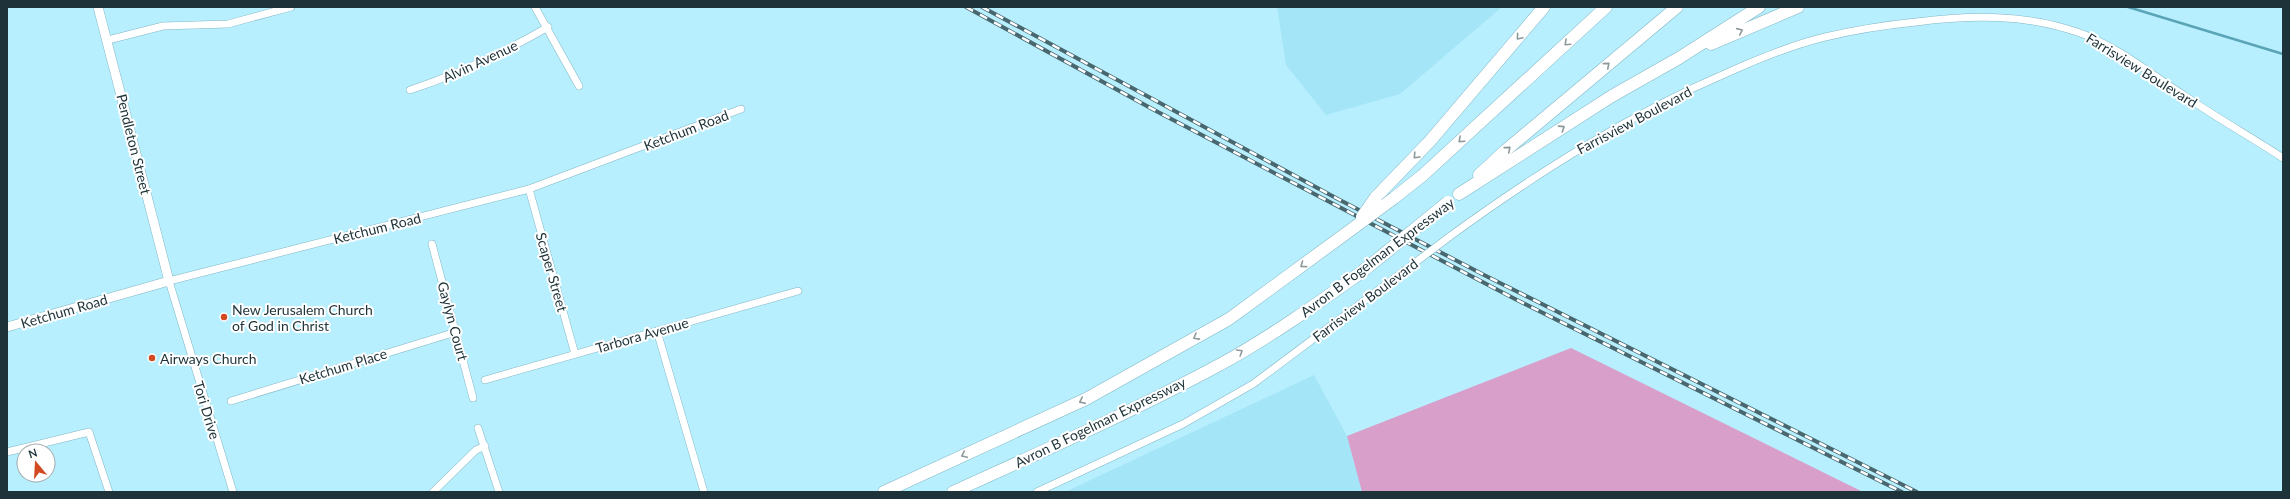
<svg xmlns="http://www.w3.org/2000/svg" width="2290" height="499" font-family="Lato,sans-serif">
  <rect width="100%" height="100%" fill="#b8effe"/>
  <g fill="#a4e5f7">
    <polygon points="1277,7 1502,7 1400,94 1326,115 1286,65"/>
    <polygon points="1314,375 1347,436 1362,492 1065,492"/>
  </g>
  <polygon fill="#d79fc9" points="1571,348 1863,492 1362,492 1347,436"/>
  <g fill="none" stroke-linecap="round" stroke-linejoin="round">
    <polyline stroke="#59a4b7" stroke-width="2.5" points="2128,7 2283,54"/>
    <g stroke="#81b7c5" stroke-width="8">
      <g id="minor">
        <polyline points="535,7 579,86"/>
        <polyline points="108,40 163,26 228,24 291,7"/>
        <path d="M 410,90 C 459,74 503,53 548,27"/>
        <polyline points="529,189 575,354"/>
        <path d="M 1449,237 C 1537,173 1628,115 1729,72 C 1760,58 1792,45 1825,37 C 1855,30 1886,25 1916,22 C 1971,15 2025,14 2077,32 C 2114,44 2152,75 2185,96 C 2217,118 2251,137 2283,158"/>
        <polyline points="432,244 473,398"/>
        <polyline points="657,331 704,492"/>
        <polyline points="485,380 798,291"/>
        <polyline points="231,401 456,332"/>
        <polyline points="478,428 499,492"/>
        <polyline points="7,452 89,432 109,492"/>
        <polyline points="233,492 169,281 529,189 741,109"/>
        <polyline points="433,492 476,450 485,446"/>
        <polyline points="1037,492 1183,424 1253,384 1404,271"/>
      </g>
    </g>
    <g stroke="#81b7c5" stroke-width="10">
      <polyline id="secondary" points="7,327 169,281 98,7"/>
    </g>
    <g stroke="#81b7c5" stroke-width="13">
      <g id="motorway">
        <polyline points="1711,44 1798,7"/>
        <polyline points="1479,175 1506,150 1677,7"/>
        <polyline points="1459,194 1612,96 1679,58 1759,7"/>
        <polyline points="1376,197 1430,141 1544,7"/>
        <polyline points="1394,198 1423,175 1606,7"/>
        <polyline points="884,492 1086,399 1229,319 1356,226"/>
        <path d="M 953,492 C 1043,451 1134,411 1221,364 C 1270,337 1317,304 1363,271"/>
      </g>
    </g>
    <use href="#minor" stroke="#fff" stroke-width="7"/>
    <use href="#secondary" stroke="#fff" stroke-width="9"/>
    <use href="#motorway" stroke="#fff" stroke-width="12"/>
    <g stroke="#48676f" stroke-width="4">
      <g id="rail">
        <polyline points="966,7 1156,111 1515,299 1902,492"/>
        <polyline points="982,7 1336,198 1486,276 1917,492"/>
      </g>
    </g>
    <use href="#rail" stroke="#fff" stroke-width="2.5" stroke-dasharray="8" stroke-linecap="butt"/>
    <g stroke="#81b7c5" stroke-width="8" stroke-linecap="butt">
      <polyline id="minor-bridge" points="1404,271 1449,237"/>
    </g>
    <g stroke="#81b7c5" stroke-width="13" stroke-linecap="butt">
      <g id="motorway-bridge">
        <polyline points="1362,217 1376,197"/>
        <polyline points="1356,226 1394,198"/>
        <polyline points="1363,271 1448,202"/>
      </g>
    </g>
    <use href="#minor-bridge" stroke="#fff" stroke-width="7"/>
    <use href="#motorway-bridge" stroke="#fff" stroke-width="12"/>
  </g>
  <defs><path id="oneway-chevron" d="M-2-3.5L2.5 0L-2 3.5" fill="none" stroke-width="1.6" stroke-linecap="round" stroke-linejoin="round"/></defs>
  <g stroke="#8e999c">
    <use href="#oneway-chevron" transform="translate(1740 31) rotate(-24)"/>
    <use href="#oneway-chevron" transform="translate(1519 37) rotate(130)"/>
    <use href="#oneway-chevron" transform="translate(1567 43) rotate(137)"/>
    <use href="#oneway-chevron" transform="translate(1607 65) rotate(-40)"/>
    <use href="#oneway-chevron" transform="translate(1562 128) rotate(-33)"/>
    <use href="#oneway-chevron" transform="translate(1461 140) rotate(138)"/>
    <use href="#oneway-chevron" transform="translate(1508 149) rotate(-41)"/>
    <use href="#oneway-chevron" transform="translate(1416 156) rotate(133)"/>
    <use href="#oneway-chevron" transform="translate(1303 265) rotate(144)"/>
    <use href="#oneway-chevron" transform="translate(1196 337) rotate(151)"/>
    <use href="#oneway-chevron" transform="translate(1240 352) rotate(-31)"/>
    <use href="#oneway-chevron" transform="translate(1082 401) rotate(154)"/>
    <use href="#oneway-chevron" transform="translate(964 455) rotate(155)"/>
  </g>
  <g fill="#d24922" stroke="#fff" stroke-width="1.5">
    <circle cx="224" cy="317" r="4"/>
    <circle cx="152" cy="358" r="4"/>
  </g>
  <g text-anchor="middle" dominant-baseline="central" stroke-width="4" stroke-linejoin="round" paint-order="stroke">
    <g font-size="14" fill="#1d3339" stroke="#fff">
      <text transform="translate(480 61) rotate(-25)">Alvin Avenue</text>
      <text transform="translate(2142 70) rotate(32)">Farrisview Boulevard</text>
      <text transform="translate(1634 120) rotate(-28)">Farrisview Boulevard</text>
      <text transform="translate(686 130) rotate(-21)">Ketchum Road</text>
      <text transform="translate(134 144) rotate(76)">Pendleton Street</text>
      <text transform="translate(377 228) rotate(-14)">Ketchum Road</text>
      <text transform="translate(1377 257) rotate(-37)">Avron B Fogelman Expressway</text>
      <text transform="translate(552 272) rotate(74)">Scaper Street</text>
      <text transform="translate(1365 300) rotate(-37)">Farrisview Boulevard</text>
      <text transform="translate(64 311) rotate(-16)">Ketchum Road</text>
      <text transform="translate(453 321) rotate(75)">Gaylyn Court</text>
      <text transform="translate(642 335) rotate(-16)">Tarbora Avenue</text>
      <text transform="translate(343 366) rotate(-17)">Ketchum Place</text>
      <text transform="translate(207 410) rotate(73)">Tori Drive</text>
      <text transform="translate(1100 422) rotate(-26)">Avron B Fogelman Expressway</text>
    </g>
    <g font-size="14" fill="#1d3339" stroke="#fff" text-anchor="start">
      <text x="232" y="309">New Jerusalem Church<tspan x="232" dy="16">of God in Christ</tspan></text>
      <text x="160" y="358">Airways Church</text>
    </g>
  </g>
  <rect width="2290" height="499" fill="none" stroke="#1d3339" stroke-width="16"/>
  <g transform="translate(36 463) rotate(342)"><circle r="19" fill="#ffffff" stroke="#a5adb0"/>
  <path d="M0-3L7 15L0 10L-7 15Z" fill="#d24922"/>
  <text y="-6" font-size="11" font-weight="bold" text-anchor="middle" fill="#1d3339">N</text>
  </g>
</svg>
